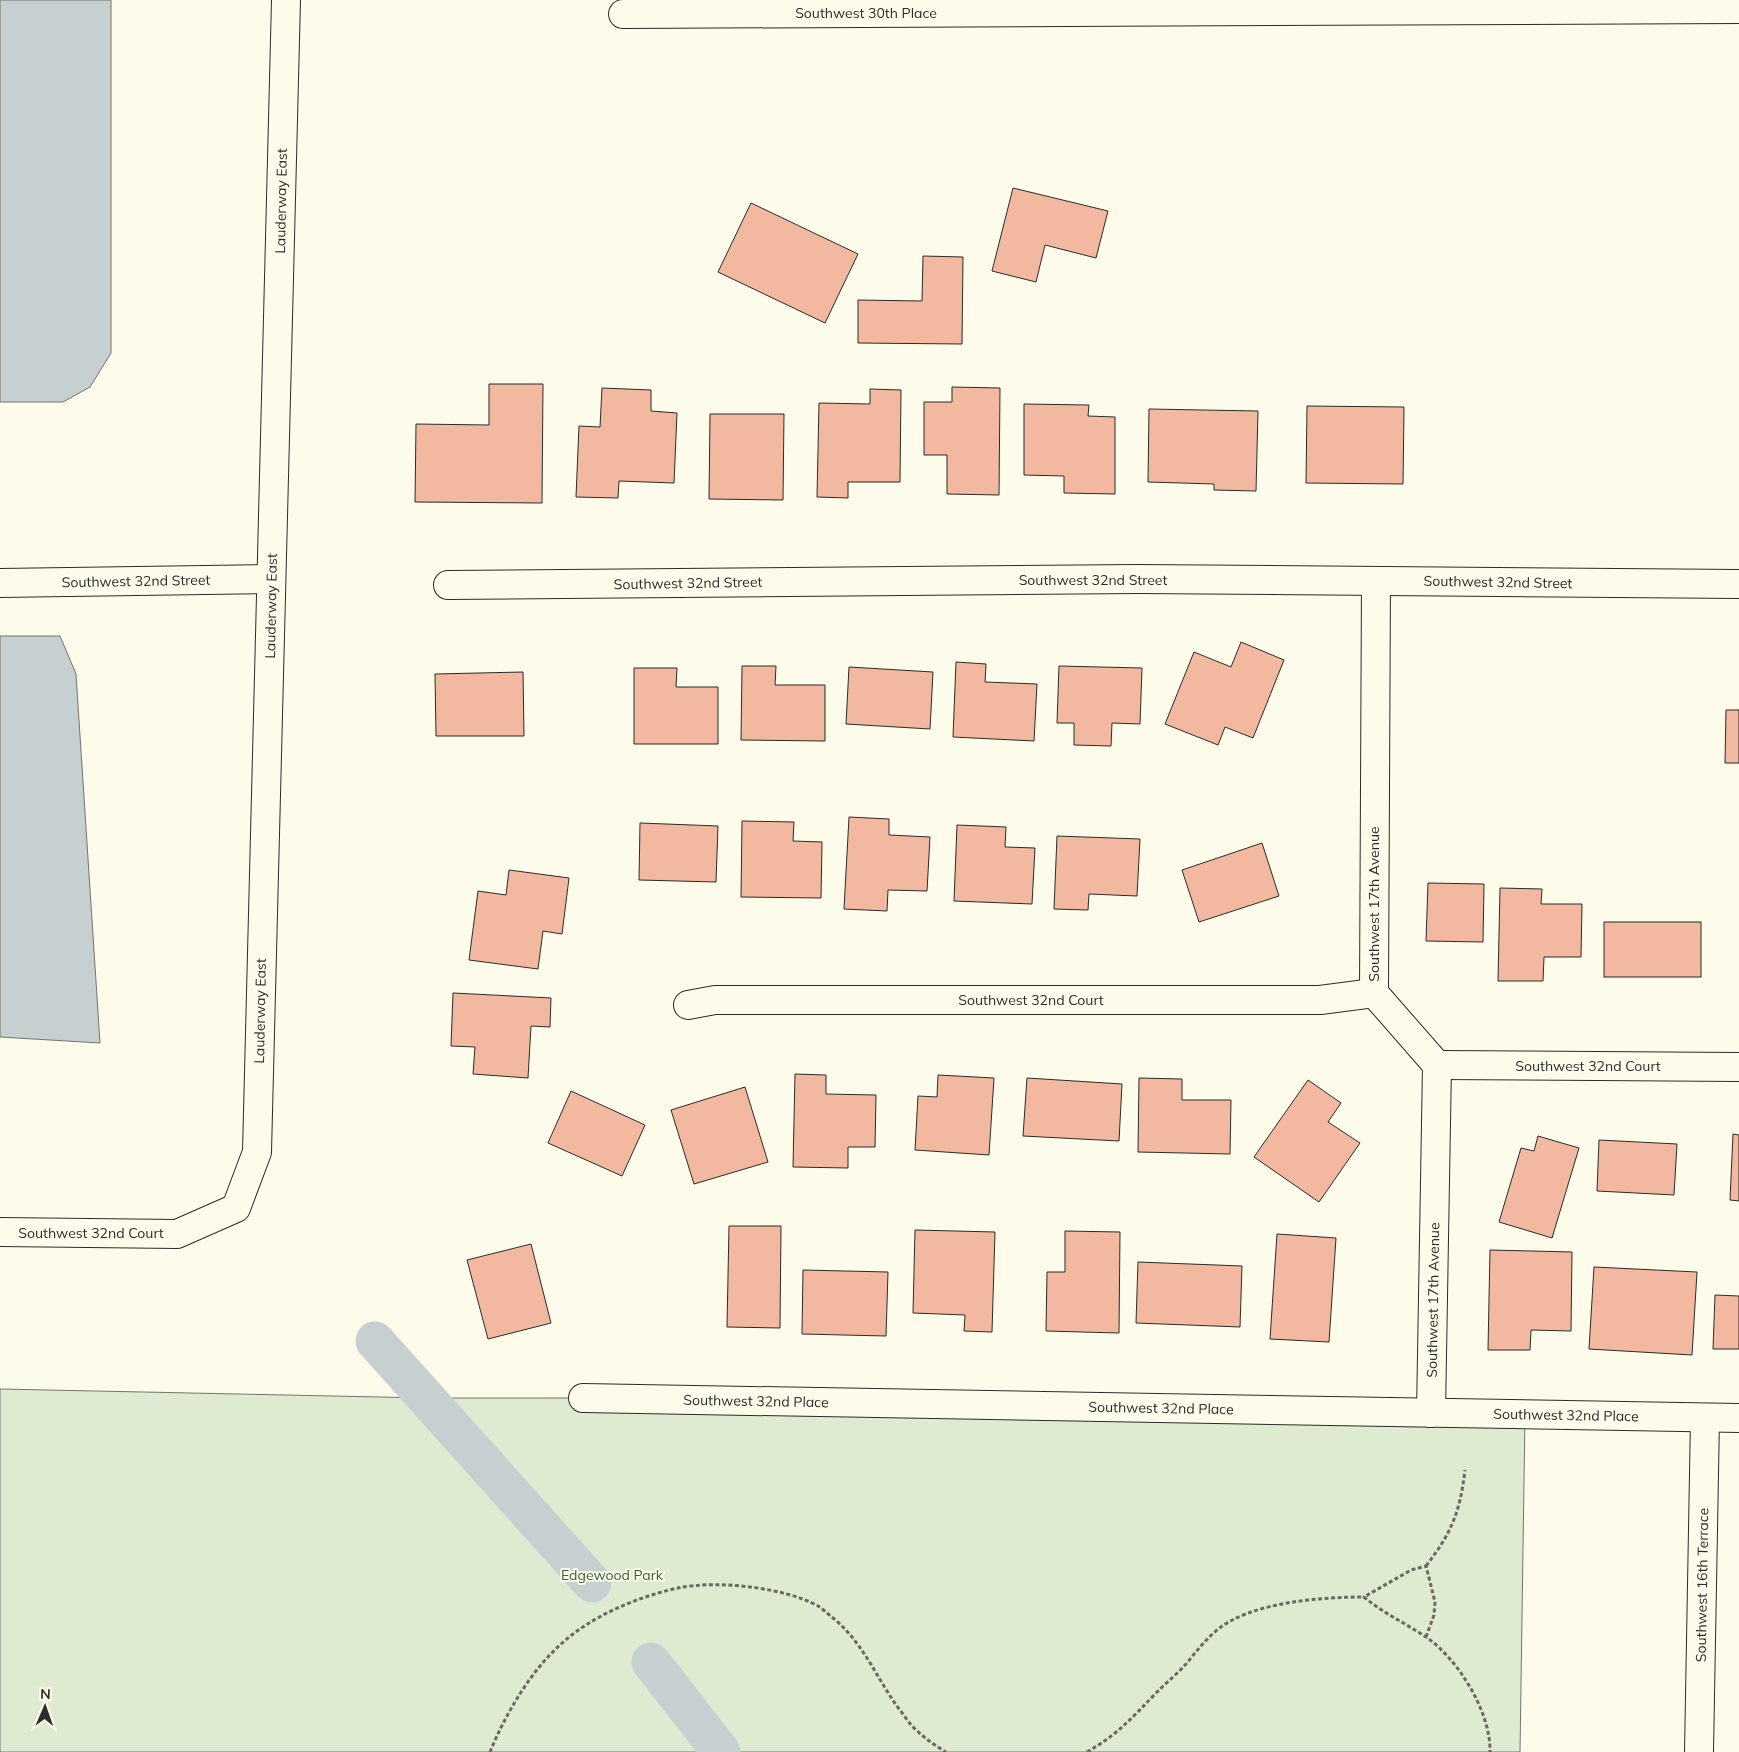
<svg xmlns="http://www.w3.org/2000/svg" width="1739" height="1752" font-family="Mulish,sans-serif">
  <rect width="100%" height="100%" fill="#fdfbea"/>
  <polygon fill="#deebd1" stroke="#74746e" points="0,1389 427,1398 583,1398 1525,1415 1520,1752 0,1752"/>
  <g fill="#c7d0d0" stroke="#74746e">
    <polygon points="0,0 111,0 111,353 90,387 63,402 0,402"/>
    <polygon points="0,636 60,636 76,674 100,1043 0,1037"/>
  </g>
  <g fill="none" stroke-linecap="round" stroke-linejoin="round">
    <g stroke="#c7d0d0" stroke-width="39">
      <polyline points="375,1341 592,1583"/>
      <polyline points="651,1662 721,1752"/>
    </g>
  </g>
  <g fill="#f2b8a0" stroke="#2b2b2b">
    <polygon points="1013,188 1108,211 1096,258 1045,245 1036,282 992,271"/>
    <polygon points="751,203 858,254 825,323 718,272"/>
    <polygon points="923,256 963,257 962,344 858,343 858,300 922,301"/>
    <polygon points="489,384 543,384 542,503 415,502 416,424 489,425"/>
    <polygon points="952,387 1000,388 999,495 947,494 947,455 924,455 924,402 952,402"/>
    <polygon points="602,388 651,390 651,411 677,413 674,483 619,481 618,498 576,497 579,426 600,427"/>
    <polygon points="870,389 901,390 900,482 848,482 848,498 817,497 819,403 870,404"/>
    <polygon points="1024,404 1089,405 1088,416 1115,417 1115,494 1064,493 1064,476 1024,475"/>
    <polygon points="1307,406 1404,407 1403,484 1306,483"/>
    <polygon points="1149,409 1258,411 1256,491 1214,490 1214,484 1148,482"/>
    <polygon points="710,414 784,414 783,500 709,499"/>
    <polygon points="1241,642 1284,660 1253,738 1225,727 1218,745 1165,724 1194,652 1231,667"/>
    <polygon points="956,662 986,664 985,682 1037,684 1034,741 953,737"/>
    <polygon points="742,666 776,666 775,685 825,685 825,741 741,740"/>
    <polygon points="1059,666 1142,668 1140,724 1112,723 1111,746 1074,745 1074,723 1057,723"/>
    <polygon points="849,667 933,672 930,729 846,724"/>
    <polygon points="634,668 677,668 676,687 718,687 718,744 634,744"/>
    <polygon points="523,672 524,736 436,736 435,674"/>
    <polygon points="1726,710 1739,710 1739,763 1725,763"/>
    <polygon points="849,817 889,819 889,835 930,837 927,891 888,890 887,911 844,909"/>
    <polygon points="742,821 794,822 793,841 822,842 821,898 741,897"/>
    <polygon points="640,823 718,826 716,882 639,880"/>
    <polygon points="957,825 1006,827 1005,847 1035,848 1032,904 954,901"/>
    <polygon points="1057,836 1140,839 1137,896 1089,894 1088,910 1054,909"/>
    <polygon points="1262,843 1279,896 1199,922 1182,870"/>
    <polygon points="509,870 569,878 562,934 543,931 538,969 469,960 478,891 506,895"/>
    <polygon points="1428,883 1484,884 1483,942 1426,941"/>
    <polygon points="1500,888 1542,889 1541,904 1582,904 1581,957 1544,957 1543,981 1498,981"/>
    <rect x="1604" y="922" width="97" height="55"/>
    <polygon points="453,993 551,998 550,1027 531,1026 528,1078 473,1074 475,1047 451,1046"/>
    <polygon points="795,1074 826,1075 826,1094 876,1095 875,1147 848,1147 848,1168 793,1167"/>
    <polygon points="938,1075 994,1078 989,1155 915,1150 918,1096 937,1097"/>
    <polygon points="1027,1078 1122,1084 1119,1141 1023,1136"/>
    <polygon points="1139,1078 1182,1079 1182,1100 1231,1100 1230,1154 1138,1152"/>
    <polygon points="1308,1080 1341,1103 1328,1122 1360,1143 1319,1202 1254,1157"/>
    <polygon points="745,1087 768,1162 694,1184 671,1110"/>
    <polygon points="571,1091 645,1125 622,1176 548,1143"/>
    <polygon points="1733,1134 1739,1135 1739,1201 1730,1200"/>
    <polygon points="1538,1136 1579,1148 1552,1238 1499,1222 1521,1148 1534,1151"/>
    <polygon points="1599,1140 1677,1144 1674,1195 1597,1191"/>
    <polygon points="729,1226 781,1226 780,1328 727,1327"/>
    <polygon points="915,1230 995,1232 992,1332 964,1331 965,1315 913,1313"/>
    <polygon points="1065,1231 1120,1232 1119,1333 1046,1331 1047,1272 1065,1272"/>
    <polygon points="1277,1234 1336,1238 1329,1342 1270,1339"/>
    <polygon points="531,1244 551,1323 488,1339 467,1260"/>
    <polygon points="1490,1250 1572,1252 1571,1331 1531,1330 1530,1350 1488,1350"/>
    <polygon points="1138,1262 1242,1266 1240,1327 1136,1323"/>
    <polygon points="1594,1267 1697,1272 1692,1355 1589,1349"/>
    <polygon points="803,1270 888,1272 886,1336 802,1334"/>
    <polygon points="1715,1295 1739,1296 1739,1349 1713,1349"/>
  </g>
  <g fill="none" stroke-linecap="round" stroke-linejoin="round">
    <g stroke="#2b2b2b" stroke-width="30">
      <g id="minor">
        <polyline points="623,14 1739,9"/>
        <polyline points="1376,581 1374,993 1437,1065 1431,1413"/>
        <polyline points="0,583 271,579"/>
        <polyline points="448,585 1138,579 1739,584"/>
        <polyline points="688,1005 715,1000 1320,1000 1374,993"/>
        <polyline points="1437,1065 1739,1067"/>
        <polyline points="0,1232 177,1234 236,1208 257,1152 286,0"/>
        <polyline points="583,1398 1739,1418"/>
        <polyline points="1699,1752 1705,1418"/>
      </g>
    </g>
    <g stroke="#6a6964" stroke-width="3" stroke-dasharray="4 2.5" stroke-linecap="butt">
      <path d="M 1426,1566 C 1452,1532 1460,1512 1465,1470"/>
      <path d="M 1426,1637 L 1434,1615 L 1435,1602 L 1426,1566 L 1411,1570 L 1364,1597 C 1383,1613 1405,1623 1426,1637 C 1458,1659 1491,1712 1490,1752"/>
      <path d="M 490,1752 C 505,1715 530,1672 560,1645 C 591,1616 637,1597 678,1588 C 715,1580 784,1587 818,1606 C 823,1609 828,1614 833,1618 C 863,1642 877,1679 899,1709 C 904,1715 908,1722 913,1727 C 923,1737 934,1745 946,1752"/>
      <path d="M 1087,1752 C 1117,1735 1132,1718 1156,1693 C 1166,1683 1177,1674 1186,1664 C 1196,1652 1205,1640 1217,1630 C 1251,1602 1321,1597 1364,1597"/>
    </g>
    <use href="#minor" stroke="#fdfbea" stroke-width="28"/>
  </g>
  <g text-anchor="middle" dominant-baseline="central" stroke-width="4" stroke-linejoin="round" paint-order="stroke">
    <g font-size="14" fill="#2b2b2b" stroke="#fdfbea">
      <text x="866" y="13">Southwest 30th Place</text>
      <text transform="translate(281 201) rotate(-89)">Lauderway East</text>
      <text x="1093" y="580">Southwest 32nd Street</text>
      <text transform="translate(136 581) rotate(-1)">Southwest 32nd Street</text>
      <text transform="translate(1498 582) rotate(1)">Southwest 32nd Street</text>
      <text transform="translate(688 583) rotate(-1)">Southwest 32nd Street</text>
      <text transform="translate(271 606) rotate(-89)">Lauderway East</text>
      <text transform="translate(1374 904) rotate(-90)">Southwest 17th Avenue</text>
      <text x="1031" y="1000">Southwest 32nd Court</text>
      <text transform="translate(260 1011) rotate(-89)">Lauderway East</text>
      <text x="1588" y="1066">Southwest 32nd Court</text>
      <text x="91" y="1233">Southwest 32nd Court</text>
      <text transform="translate(1433 1300) rotate(-89)">Southwest 17th Avenue</text>
      <text transform="translate(756 1401) rotate(1)">Southwest 32nd Place</text>
      <text transform="translate(1161 1408) rotate(1)">Southwest 32nd Place</text>
      <text transform="translate(1566 1415) rotate(1)">Southwest 32nd Place</text>
      <text transform="translate(1702 1585) rotate(-89)">Southwest 16th Terrace</text>
    </g>
    <g font-size="14" fill="#34623c" stroke="#fdfbea">
      <text x="612" y="1575">Edgewood Park</text>
    </g>
  </g>
  <g transform="translate(45 1707) rotate(2)" stroke="#fdfbea" stroke-width="4" paint-order="stroke">
  <path d="M0-4L9 19L0 12L-9 19Z" fill="#2b2b2b"/>
  <text y="-8" font-size="14" font-weight="bold" text-anchor="middle" fill="#2b2b2b">N</text>
  </g>
</svg>
